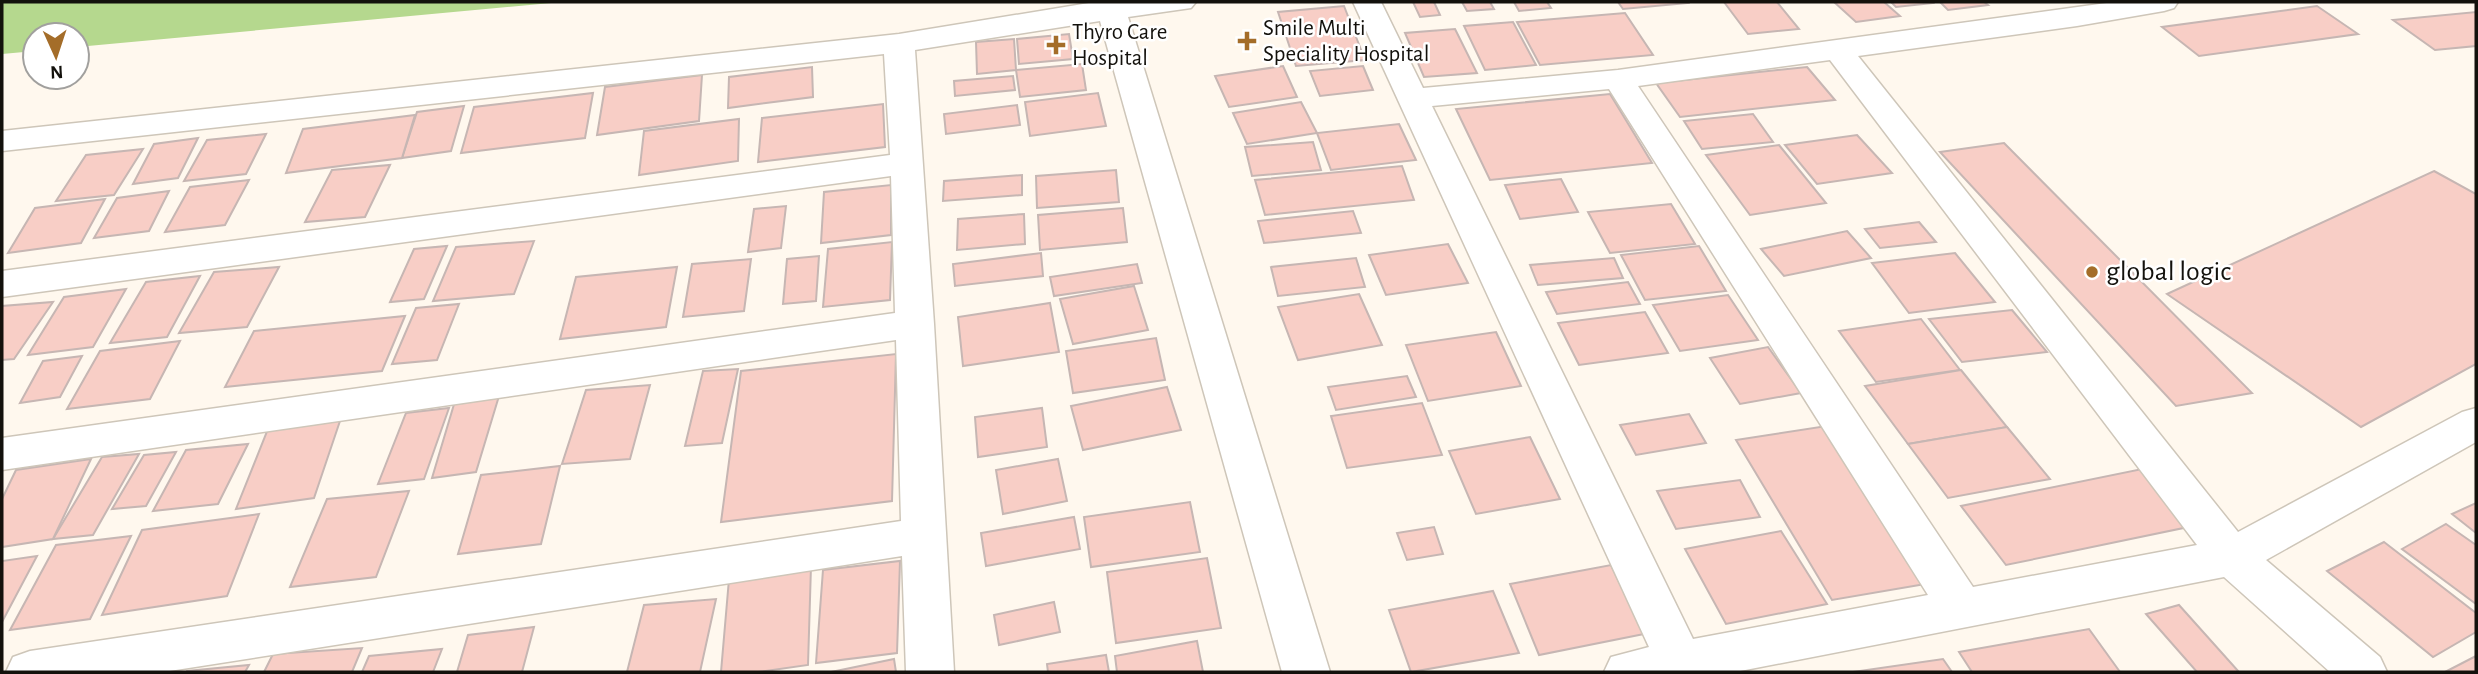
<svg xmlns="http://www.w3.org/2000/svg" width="2478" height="674" font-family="'Alegreya Sans',sans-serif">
  <rect width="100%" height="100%" fill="#fff8ee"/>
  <polygon fill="#b5d88e" points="2,2 562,2 77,47 77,35 35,35 35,51 2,54"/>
  <g fill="#f8cec6" stroke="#c6b6b3" stroke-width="2">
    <polygon points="1413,2 1434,2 1440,15 1420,17"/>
    <polygon points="1462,2 1490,2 1494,9 1467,11"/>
    <polygon points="1514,2 1547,2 1551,8 1519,11"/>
    <polygon points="1618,2 1687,2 1688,3 1623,9"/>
    <polygon points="1724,2 1777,2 1799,29 1748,34"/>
    <polygon points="1834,2 1884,2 1900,16 1856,22"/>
    <polygon points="1891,2 1932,2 1933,3 1896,7"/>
    <polygon points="1940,2 1984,2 1988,5 1948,10"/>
    <polygon points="1344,6 1365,60 1296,66 1278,12"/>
    <polygon points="2317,6 2358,34 2199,56 2162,27"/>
    <polygon points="2476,12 2476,46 2435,50 2393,20"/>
    <polygon points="1625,13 1653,55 1540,65 1517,22"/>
    <polygon points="1513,22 1536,65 1485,70 1464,26"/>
    <polygon points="1455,29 1477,73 1424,77 1405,33"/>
    <polygon points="1069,34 1073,59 1019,64 1017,39"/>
    <polygon points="1014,39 1016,70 977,74 976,42"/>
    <polygon points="1082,64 1086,90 1020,97 1016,70"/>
    <polygon points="1283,66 1297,97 1229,107 1215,76"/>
    <polygon points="1363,66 1373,90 1320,96 1310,71"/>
    <polygon points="812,67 813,97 728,108 729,77"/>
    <polygon points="1807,67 1835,100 1680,117 1656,83"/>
    <polygon points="702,75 699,121 597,135 605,87"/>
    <polygon points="1013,76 1015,90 955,96 954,81"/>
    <polygon points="593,93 585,138 461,153 474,107"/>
    <polygon points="1098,93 1106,126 1030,136 1025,102"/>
    <polygon points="1610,94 1652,163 1490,180 1456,109"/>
    <polygon points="1301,102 1317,133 1247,144 1233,113"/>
    <polygon points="883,104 885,147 758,162 762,118"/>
    <polygon points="1017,105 1020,125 946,134 944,114"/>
    <polygon points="464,106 451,151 402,158 417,112"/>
    <polygon points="1753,114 1773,142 1702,149 1684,121"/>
    <polygon points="415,115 402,158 286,173 303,129"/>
    <polygon points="739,119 738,161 639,175 644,131"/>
    <polygon points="1399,124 1416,160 1331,170 1317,133"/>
    <polygon points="266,134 246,174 184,181 207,140"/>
    <polygon points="1857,135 1892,173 1817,184 1785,145"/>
    <polygon points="198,138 178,178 133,184 154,144"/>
    <polygon points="1313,142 1321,170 1252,176 1245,147"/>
    <polygon points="2004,143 2252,393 2176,406 1940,152"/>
    <polygon points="1779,145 1826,203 1750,215 1706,155"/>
    <polygon points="143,149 114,195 56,201 86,155"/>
    <polygon points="390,165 365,217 305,222 332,170"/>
    <polygon points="1402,166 1414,200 1265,215 1255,180"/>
    <polygon points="1116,170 1119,202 1037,208 1036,176"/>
    <polygon points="2434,171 2476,194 2476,364 2361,427 2167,294"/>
    <polygon points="1022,175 1022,195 943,201 944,181"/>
    <polygon points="1561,179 1578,212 1520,219 1505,185"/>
    <polygon points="249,180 225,225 165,232 190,187"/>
    <polygon points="891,185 891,235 821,243 824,192"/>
    <polygon points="169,191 149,231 94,238 117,198"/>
    <polygon points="105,199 81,243 8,253 35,208"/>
    <polygon points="1671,204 1695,244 1610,253 1588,212"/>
    <polygon points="786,206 781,248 748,252 754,209"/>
    <polygon points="1123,208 1127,242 1040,250 1038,215"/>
    <polygon points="1353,211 1361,233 1264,243 1258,221"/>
    <polygon points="1024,214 1025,244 957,250 958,219"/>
    <polygon points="1919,222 1936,242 1880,248 1865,229"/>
    <polygon points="1847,231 1871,258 1784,276 1761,249"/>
    <polygon points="534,241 514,294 433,301 456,247"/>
    <polygon points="892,242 890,300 823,307 828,249"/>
    <polygon points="1448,244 1468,283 1386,295 1369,255"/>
    <polygon points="447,246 424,299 390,302 414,249"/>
    <polygon points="1699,246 1726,291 1645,300 1621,255"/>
    <polygon points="1041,253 1043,276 955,286 953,264"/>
    <polygon points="1955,253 1995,302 1909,313 1872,263"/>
    <polygon points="819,256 816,301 783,304 787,259"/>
    <polygon points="1356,258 1365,287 1278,296 1271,267"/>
    <polygon points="1614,258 1623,278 1538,285 1530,265"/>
    <polygon points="751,259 744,311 683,317 692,264"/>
    <polygon points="1137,264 1142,283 1054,296 1050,277"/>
    <polygon points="279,267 247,327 179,333 214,272"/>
    <polygon points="677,267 666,327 560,339 576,277"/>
    <polygon points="200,276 167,337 110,343 146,282"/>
    <polygon points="1628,282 1640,304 1557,314 1546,292"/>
    <polygon points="1134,286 1148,330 1073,344 1060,299"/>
    <polygon points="126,289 93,347 28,355 64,297"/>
    <polygon points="1359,294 1382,345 1298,360 1278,307"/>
    <polygon points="1728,295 1758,340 1680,351 1653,305"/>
    <polygon points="53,302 14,359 2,360 2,306"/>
    <polygon points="1050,303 1059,352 963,366 958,317"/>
    <polygon points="459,304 437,360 392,364 416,308"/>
    <polygon points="2012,310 2047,352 1962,362 1929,319"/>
    <polygon points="1645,312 1668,353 1579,365 1558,323"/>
    <polygon points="405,316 382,371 225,387 254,331"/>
    <polygon points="1921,319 1960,370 1876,382 1839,331"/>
    <polygon points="1496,332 1521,386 1428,401 1406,345"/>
    <polygon points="1156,338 1165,380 1073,393 1066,351"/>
    <polygon points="180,341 150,399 67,409 100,351"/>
    <polygon points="1768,347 1801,393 1740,404 1710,358"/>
    <polygon points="896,354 892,501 721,522 741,371"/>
    <polygon points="82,356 60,397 20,403 43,361"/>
    <polygon points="738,369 722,443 685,446 703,371"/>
    <polygon points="1961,370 2007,427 1908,444 1865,386"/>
    <polygon points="1407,376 1416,397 1336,410 1328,387"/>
    <polygon points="650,385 630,459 562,464 586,390"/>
    <polygon points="1167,387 1181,430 1083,450 1071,406"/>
    <polygon points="499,396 476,472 432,478 455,401"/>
    <polygon points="1422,403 1442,455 1347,468 1331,416"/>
    <polygon points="449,408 424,479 378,484 406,413"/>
    <polygon points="1042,408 1047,447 978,457 975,417"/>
    <polygon points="1689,414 1706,443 1636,455 1620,425"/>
    <polygon points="341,418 314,498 236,509 268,429"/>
    <polygon points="1833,425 1937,582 1832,600 1736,440"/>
    <polygon points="2007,427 2050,479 1948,498 1908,444"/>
    <polygon points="1530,437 1560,499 1476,514 1449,451"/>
    <polygon points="248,444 218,504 153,511 186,450"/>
    <polygon points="176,452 146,506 112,509 144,455"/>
    <polygon points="139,454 93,535 53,539 102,457"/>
    <polygon points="91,459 53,539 2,547 2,499 16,470"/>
    <polygon points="1058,459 1067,501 1003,514 996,470"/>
    <polygon points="560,466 541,544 458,554 481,475"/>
    <polygon points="2142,469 2193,526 2006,565 1961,506"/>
    <polygon points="1740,480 1760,517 1676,529 1657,491"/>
    <polygon points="409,491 376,577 290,587 327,499"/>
    <polygon points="1190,502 1200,552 1091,567 1084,517"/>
    <polygon points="2476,503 2476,533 2452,514"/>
    <polygon points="259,514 227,596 102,615 142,530"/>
    <polygon points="1074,517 1080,549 986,566 981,533"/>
    <polygon points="2446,524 2476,545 2476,604 2402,549"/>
    <polygon points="1434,527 1443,554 1407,560 1397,533"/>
    <polygon points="1781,531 1827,604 1726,624 1685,549"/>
    <polygon points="131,536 90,619 10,630 56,545"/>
    <polygon points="2384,542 2476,613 2476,632 2433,657 2327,571"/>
    <polygon points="37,556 2,622 2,561"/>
    <polygon points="1207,558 1221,628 1116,643 1107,572"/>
    <polygon points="900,561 897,653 816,663 823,570"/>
    <polygon points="1611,565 1644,634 1539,655 1510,584"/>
    <polygon points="811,566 808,665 758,672 721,672 729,579"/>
    <polygon points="1493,591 1519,653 1411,672 1389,610"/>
    <polygon points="716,599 700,672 627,672 644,605"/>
    <polygon points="1054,602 1060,632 999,645 994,615"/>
    <polygon points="2179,605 2239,672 2197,672 2146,614"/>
    <polygon points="534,627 522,672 457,672 468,635"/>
    <polygon points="2089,629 2120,672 1972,672 1959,652"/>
    <polygon points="1197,641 1203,672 1117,672 1115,656"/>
    <polygon points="362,648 352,672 264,672 273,654"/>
    <polygon points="442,649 433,672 362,672 369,656"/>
    <polygon points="1106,655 1109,672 1048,672 1047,664"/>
    <polygon points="2476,656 2476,672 2445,672"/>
    <polygon points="894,659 896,672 831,672"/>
    <polygon points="1943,659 1952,672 1853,672"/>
    <polygon points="249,665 245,672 186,672 187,671"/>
  </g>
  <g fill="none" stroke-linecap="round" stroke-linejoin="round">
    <g stroke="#cec6b9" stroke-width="3">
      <g id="minor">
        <polygon points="1095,2 1196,2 1191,8 1128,17 1330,672 1282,672 1100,21 915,50 934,324 954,672 906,672 902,556 163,672 6,672 13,657 30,651 901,521 896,340 2,470 2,438 895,313 891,176 2,297 2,271 890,155 884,54 2,151 2,131 899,34"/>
        <path d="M 1353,2 L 1381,2 L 1423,88 L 1618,70 L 2114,2 L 2178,2 L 2174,8 L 2164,11 L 2077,26 L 1858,56 L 2238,532 L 2462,412 L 2476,408 L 2476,442 L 2266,560 L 2380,657 L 2387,672 L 2330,672 L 2224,577 L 1735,672 L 1604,672 L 1611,657 L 1649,647 ZM 1830,60 L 2197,545 L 1973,587 L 1638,86 ZM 1609,89 L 1928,595 L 1693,639 L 1432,106 Z"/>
      </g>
    </g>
    <use href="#minor" fill="#fff" fill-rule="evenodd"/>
  </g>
  <g fill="#a46d29" stroke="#fff" stroke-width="2.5">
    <path d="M1243.5 30.5h7v7h7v7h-7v7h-7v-7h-7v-7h7z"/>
    <path d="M1052.5 34.5h7v7h7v7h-7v7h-7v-7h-7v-7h7z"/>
    <circle cx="2092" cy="272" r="7"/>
  </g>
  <g text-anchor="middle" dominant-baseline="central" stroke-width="5" stroke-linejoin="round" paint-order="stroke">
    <g font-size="23" fill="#13110c" stroke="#fff" text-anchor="start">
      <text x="1263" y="28">Smile Multi<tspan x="1263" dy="26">Speciality Hospital</tspan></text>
      <text x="1072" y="32">Thyro Care<tspan x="1072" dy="26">Hospital</tspan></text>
    </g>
    <g font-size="28" fill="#13110c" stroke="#fff" text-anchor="start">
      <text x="2106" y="272">global logic</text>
    </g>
  </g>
  <rect width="2478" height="674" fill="none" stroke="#13110c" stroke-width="7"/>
  <g transform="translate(56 56) rotate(177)"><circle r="33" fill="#ffffff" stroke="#a1a09e" stroke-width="2"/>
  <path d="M0-5L12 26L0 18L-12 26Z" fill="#a46d29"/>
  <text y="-10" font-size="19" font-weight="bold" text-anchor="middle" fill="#13110c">N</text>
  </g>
</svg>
